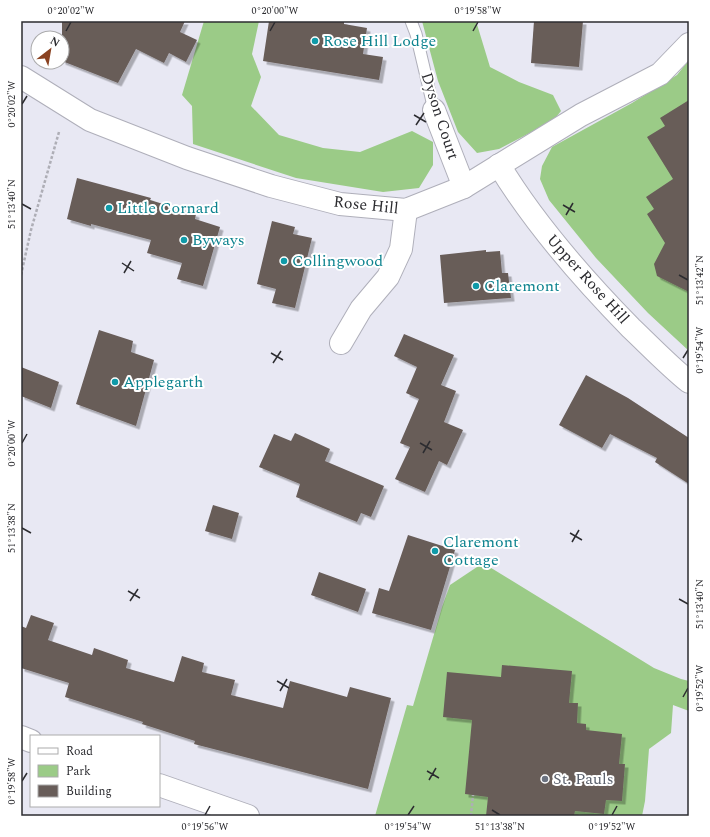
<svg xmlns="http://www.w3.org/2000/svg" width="710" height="837" font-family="Spectral,serif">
  <defs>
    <filter id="shadow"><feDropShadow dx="3.5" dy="3.5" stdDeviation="0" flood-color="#0004"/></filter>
  </defs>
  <rect width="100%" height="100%" fill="#e8e8f3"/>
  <g fill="#9bcb87">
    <polygon points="204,21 259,21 252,54 261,77 251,106 279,135 323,148 360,152 412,131 433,142 433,165 419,188 383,192 296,178 193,144 192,106 182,95"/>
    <polygon points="422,21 476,21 490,67 519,82 553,95 561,111 553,121 499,149 477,153 458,132 438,81"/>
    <polygon points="689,60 689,351 648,313 596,258 549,200 540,179 542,166 552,147 632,103 677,75"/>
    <polygon points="483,563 654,668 681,679 689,681 689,711 673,705 671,733 649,749 645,801 642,816 375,816 407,705 413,706 442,607 450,585"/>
  </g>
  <g fill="#685d59" filter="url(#shadow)">
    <polygon points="62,21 185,21 180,32 197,40 186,62 169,53 164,63 136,49 118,83 62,61"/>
    <polygon points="269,21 344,21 344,24 367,28 363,54 383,57 379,80 263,61"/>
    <polygon points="534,21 583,21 579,67 531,63"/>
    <polygon points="689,100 689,292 657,276 654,264 665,243 647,214 654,209 646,197 673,179 647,137 665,126 660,118"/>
    <polygon points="77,178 151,198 150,200 196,214 195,219 220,227 203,286 177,279 182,263 147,253 151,240 91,224 91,226 67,219"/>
    <polygon points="272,221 295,227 293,234 312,238 295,308 272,303 276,289 257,284"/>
    <polygon points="486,250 486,252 500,251 502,273 508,273 511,298 444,303 440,255"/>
    <polygon points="99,330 133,341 131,352 154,360 136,426 76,404"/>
    <polygon points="404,334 454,355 441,385 456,391 444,422 463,430 447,465 439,461 425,492 395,479 410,447 400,443 419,399 406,393 417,367 394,356"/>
    <polygon points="21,367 59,382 51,408 21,396"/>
    <polygon points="586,375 628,398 689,438 689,484 655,462 657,458 610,434 602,448 559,425"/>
    <polygon points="295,433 330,449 325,461 384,486 371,517 361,513 357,522 296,497 300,484 259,467 274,434 291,441"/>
    <polygon points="213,505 239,513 232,539 205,531"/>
    <polygon points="408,535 455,550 431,630 372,613 379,588 389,591"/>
    <polygon points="319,572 366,589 358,612 311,595"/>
    <polygon points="31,615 54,623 48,640 92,655 94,648 128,660 126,668 174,682 182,656 204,663 202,672 235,680 231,695 283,708 290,681 347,697 350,687 391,698 368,789 194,744 195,741 142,724 143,722 65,697 69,683 21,668 21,626 26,628"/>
    <polygon points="502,665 572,671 569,703 578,703 577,723 586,724 586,730 622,734 619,764 625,764 622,801 606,800 604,814 575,811 574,816 486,816 488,797 465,794 472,720 443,717 447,672 501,677"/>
  </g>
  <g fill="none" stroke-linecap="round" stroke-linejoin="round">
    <g stroke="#afafba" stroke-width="13">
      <polyline id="lane" points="411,21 416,34 434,110"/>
    </g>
    <g stroke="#afafba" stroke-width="24">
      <g id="street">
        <polyline points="21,77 90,120 187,158 271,186 340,204 406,210 464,187 581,115 660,74 689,44"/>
        <polyline points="434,110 464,187"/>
        <path d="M 499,165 C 535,225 583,279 631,328 C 650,346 668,365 689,382"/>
        <polyline points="341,343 361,309 388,277 401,249 406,210"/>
        <polyline points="21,737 31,741"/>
        <polyline points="159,785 248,816"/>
      </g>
    </g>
    <g stroke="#aeaeb6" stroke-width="2.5" stroke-dasharray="3 2" stroke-linecap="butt">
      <polyline points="21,275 31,230 59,132"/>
      <polyline points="471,816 473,795"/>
    </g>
    <use href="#lane" stroke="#fff" stroke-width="11"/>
    <use href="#street" stroke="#fff" stroke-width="22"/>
  </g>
  <path fill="none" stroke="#2c2c30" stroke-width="1.5" d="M 66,31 L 71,22M 270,31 L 275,22M 473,31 L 478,22M 22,104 L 27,96M 414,115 L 426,122M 416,125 L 424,113M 22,204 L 31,209M 563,205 L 575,212M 566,215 L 573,203M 122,263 L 134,271M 124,273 L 131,261M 679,275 L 688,280M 271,353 L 283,360M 683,358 L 688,350M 273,363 L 281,351M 22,443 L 27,434M 420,443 L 432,450M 423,453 L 430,441M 22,528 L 31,533M 570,533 L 582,540M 572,542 L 579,530M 128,591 L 140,598M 679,599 L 688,604M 130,601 L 138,589M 277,681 L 289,688M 280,691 L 287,679M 683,697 L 688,688M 427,771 L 439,778M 429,780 L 436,768M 22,781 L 27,773M 492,810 L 500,815M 205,815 L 210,806M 408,815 L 414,806M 612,815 L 617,806"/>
  <g fill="#0f9aa8" stroke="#fff" stroke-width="1.5">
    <circle cx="315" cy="41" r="4"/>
    <circle cx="109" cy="208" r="4"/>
    <circle cx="184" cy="240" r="4"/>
    <circle cx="284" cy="261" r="4"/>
    <circle cx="476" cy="286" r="4"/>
    <circle cx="115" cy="382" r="4"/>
    <circle cx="435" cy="551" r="4"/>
  </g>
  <circle fill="#6b7280" stroke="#fff" stroke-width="1.5" cx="545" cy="779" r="4"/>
  <g text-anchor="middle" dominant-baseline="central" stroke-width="4" stroke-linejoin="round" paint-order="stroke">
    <g font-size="16" fill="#0d838f" stroke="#fff" text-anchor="start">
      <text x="323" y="41">Rose Hill Lodge</text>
      <text x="117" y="208">Little Cornard</text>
      <text x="192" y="240">Byways</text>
      <text x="292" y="261">Collingwood</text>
      <text x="484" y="286">Claremont</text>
      <text x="123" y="382">Applegarth</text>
      <text x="443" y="542">Claremont<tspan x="443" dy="18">Cottage</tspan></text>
    </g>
    <g font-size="16" fill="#2c2c30" stroke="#fff">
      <text transform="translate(440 116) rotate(72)">Dyson Court</text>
      <text transform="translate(366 205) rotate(6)">Rose Hill</text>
      <text transform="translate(588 279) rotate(48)">Upper Rose Hill</text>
    </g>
    <g font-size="16" fill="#5b616d" stroke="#fff" text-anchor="start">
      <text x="553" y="779">St. Pauls</text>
    </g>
  </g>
  <rect width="710" height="837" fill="none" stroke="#ffffff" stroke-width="44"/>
  <rect x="30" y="735" width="130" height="72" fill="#ffffff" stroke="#ababac"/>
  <rect x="38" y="748" width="20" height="6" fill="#ffffff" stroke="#ababac"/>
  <text x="66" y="755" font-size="12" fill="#2c2c30">Road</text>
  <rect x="38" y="765" width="20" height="12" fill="#9bcb87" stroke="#ababac"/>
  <text x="66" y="775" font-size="12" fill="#2c2c30">Park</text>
  <rect x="38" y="785" width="20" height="12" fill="#685d59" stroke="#ababac"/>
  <text x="66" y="795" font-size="12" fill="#2c2c30">Building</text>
  <g transform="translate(50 50) rotate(31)"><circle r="19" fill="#ffffff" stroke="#ababac"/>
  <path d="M0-3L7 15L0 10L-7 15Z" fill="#8a4221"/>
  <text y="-6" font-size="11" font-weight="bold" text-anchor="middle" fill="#2c2c30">N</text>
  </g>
  <rect x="22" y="22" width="666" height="793" fill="none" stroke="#2c2c30" stroke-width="1.5"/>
  <g font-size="10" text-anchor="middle" fill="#2c2c30">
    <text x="71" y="14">0°20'02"W</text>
    <text x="275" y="14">0°20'00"W</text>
    <text x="478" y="14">0°19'58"W</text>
    <text transform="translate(11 104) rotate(-90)" y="4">0°20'02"W</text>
    <text transform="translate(11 204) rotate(-90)" y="4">51°13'40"N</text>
    <text transform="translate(699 280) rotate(-90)" y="4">51°13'42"N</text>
    <text transform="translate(699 350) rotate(-90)" y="4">0°19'54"W</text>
    <text transform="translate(11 443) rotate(-90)" y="4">0°20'00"W</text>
    <text transform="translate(11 528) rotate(-90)" y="4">51°13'38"N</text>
    <text transform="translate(699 604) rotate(-90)" y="4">51°13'40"N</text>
    <text transform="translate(699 688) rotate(-90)" y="4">0°19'52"W</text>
    <text transform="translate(11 781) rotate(-90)" y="4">0°19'58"W</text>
    <text x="205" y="830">0°19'56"W</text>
    <text x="408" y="830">0°19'54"W</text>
    <text x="500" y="830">51°13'38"N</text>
    <text x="612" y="830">0°19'52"W</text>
  </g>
</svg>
